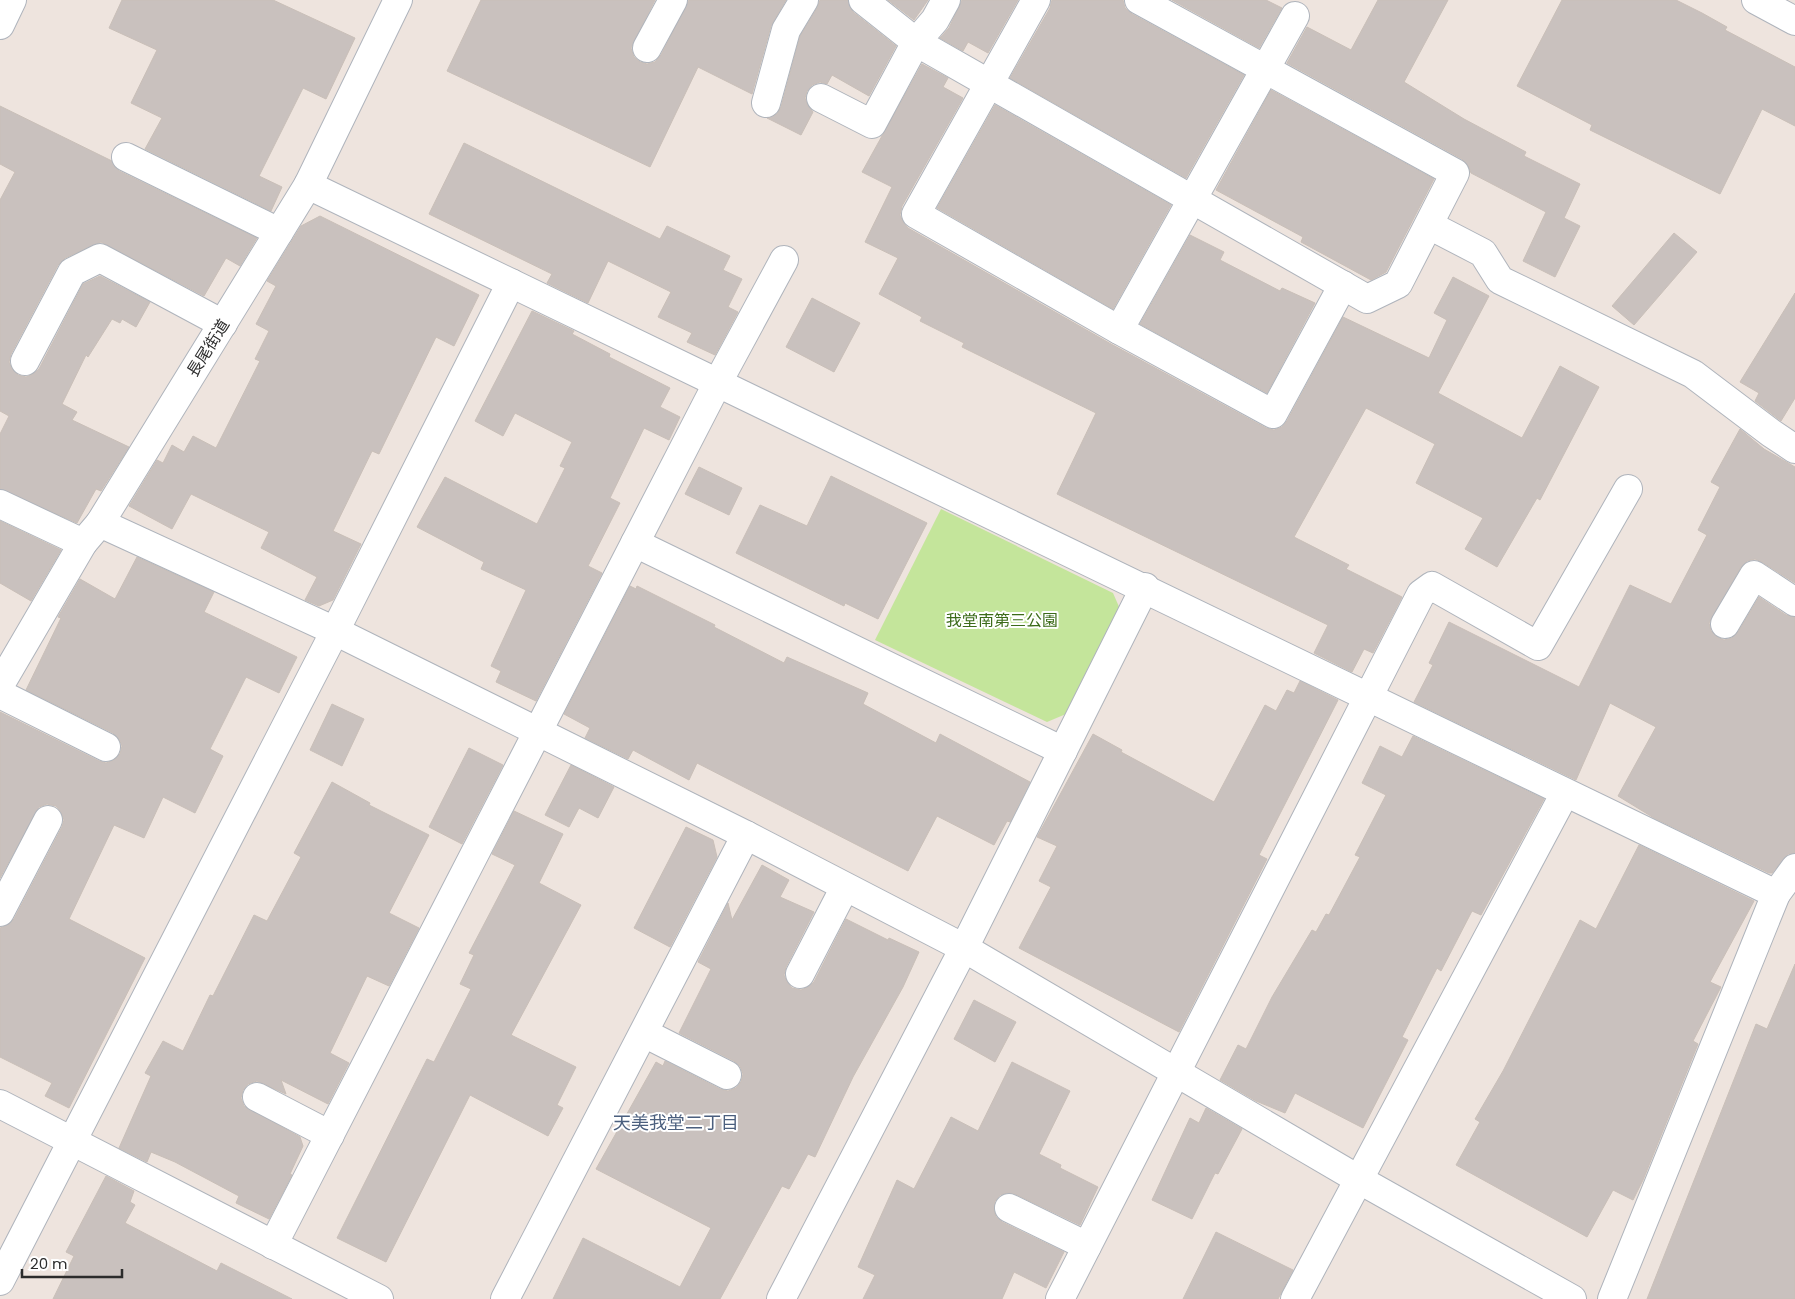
<svg xmlns="http://www.w3.org/2000/svg" width="1795" height="1299" font-family="Poppins,'Noto Sans JP',sans-serif">
  <rect width="100%" height="100%" fill="#eee4de"/>
  <polygon fill="#c4e59b" points="941,509 1113,593 1120,609 1066,714 1047,722 875,640"/>
  <g fill="#c9c1be" stroke="#c9bfb8">
    <polygon points="122,0 273,0 355,38 326,99 303,88 259,176 282,187 271,211 145,149 162,118 131,103 157,50 109,28"/>
    <polygon points="481,0 655,0 631,48 634,57 640,62 647,64 655,62 661,55 689,0 786,0 771,26 752,94 698,67 650,167 447,71"/>
    <polygon points="820,0 848,0 853,12 896,46 869,96 832,75 827,84 820,82 812,85 807,91 805,98 808,106 813,112 801,135 767,118 777,114 781,107 800,36 817,8"/>
    <polygon points="888,0 928,0 914,20"/>
    <polygon points="962,0 1018,0 988,53 968,42 963,51 940,38 949,28"/>
    <polygon points="1052,0 1123,0 1125,8 1132,14 1244,75 1186,178 1010,78 1050,8"/>
    <polygon points="1172,0 1266,0 1282,8 1259,48"/>
    <polygon points="1378,0 1448,0 1404,82 1464,119 1526,152 1524,156 1580,184 1564,218 1580,226 1555,277 1523,261 1546,212 1471,173 1468,165 1462,159 1287,63 1307,27 1351,50"/>
    <polygon points="1562,0 1676,0 1702,13 1727,27 1725,30 1795,67 1795,126 1762,109 1720,194 1590,130 1592,125 1517,86"/>
    <polygon points="922,64 948,78 943,87 963,98 902,206 900,215 903,222 908,228 1111,344 1266,428 1274,430 1282,427 1287,421 1343,317 1429,358 1447,320 1434,313 1453,277 1489,296 1438,393 1522,438 1560,366 1599,387 1540,500 1537,498 1497,567 1465,549 1483,518 1416,483 1435,444 1366,408 1294,537 1349,565 1346,569 1402,597 1373,653 1364,649 1352,672 1314,653 1328,625 1057,494 1096,413 962,347 964,343 920,321 922,317 879,294 898,258 865,242 892,187 862,172"/>
    <polygon points="1271,90 1434,179 1386,272 1371,280 1301,242 1303,237 1216,190"/>
    <polygon points="995,105 1171,205 1113,309 937,208"/>
    <polygon points="0,106 112,161 119,171 257,238 240,266 226,258 204,296 101,242 65,258 58,265 11,354 9,362 12,369 18,375 26,377 33,374 39,369 83,284 100,276 150,302 136,327 122,319 120,323 112,319 88,357 86,355 62,404 77,412 72,420 129,447 101,491 96,489 77,523 0,489 0,434 9,416 0,411 0,200 15,172 0,164"/>
    <polygon points="464,143 660,239 667,226 730,256 723,270 742,279 728,307 738,312 715,355 687,342 692,333 658,317 671,292 608,261 588,303 547,283 552,274 429,214"/>
    <polygon points="320,216 479,295 454,346 436,337 379,454 372,451 333,531 361,544 333,600 319,606 305,600 317,577 261,548 269,532 191,494 172,529 129,506 157,460 163,463 172,445 184,452 193,436 216,448 260,361 255,359 269,331 256,324 276,286 267,281 301,226"/>
    <polygon points="1674,233 1697,252 1634,325 1612,306"/>
    <polygon points="1190,235 1224,252 1220,260 1280,291 1282,288 1315,303 1267,393 1140,324"/>
    <polygon points="1795,293 1795,398 1781,421 1755,401 1759,393 1740,382"/>
    <polygon points="812,298 860,323 834,372 786,347"/>
    <polygon points="532,311 574,331 572,334 610,354 609,357 670,388 660,407 680,417 669,440 644,428 610,498 620,503 588,566 602,573 536,701 496,682 501,671 491,666 526,590 481,569 484,562 417,527 445,477 537,524 565,468 560,466 572,442 515,413 503,436 475,421"/>
    <polygon points="1740,429 1764,449 1795,467 1795,583 1762,562 1755,559 1747,561 1741,567 1709,623 1711,631 1717,637 1724,640 1732,638 1738,632 1759,597 1786,615 1795,617 1795,853 1788,854 1772,873 1769,873 1654,818 1618,796 1656,727 1610,703 1576,780 1414,702 1433,665 1429,663 1449,622 1579,687 1630,585 1671,604 1707,535 1698,530 1720,487 1711,482"/>
    <polygon points="699,467 742,488 729,515 685,494"/>
    <polygon points="831,476 927,523 878,619 845,603 844,606 736,553 760,505 807,526"/>
    <polygon points="0,521 61,550 31,601 0,583"/>
    <polygon points="137,557 214,592 204,612 297,657 279,693 246,677 210,749 223,756 195,813 163,797 144,838 114,825 69,919 145,958 69,1108 45,1096 52,1083 0,1057 0,928 8,925 14,919 62,827 64,820 61,812 56,806 47,804 39,807 0,878 0,712 99,761 106,763 114,760 120,754 122,746 119,739 113,733 26,690 61,618 58,617 80,579 115,599"/>
    <polygon points="630,586 636,589 637,586 715,625 714,627 784,663 787,657 868,693 863,704 936,743 940,734 1030,782 1010,822 1007,821 994,845 937,816 908,871 697,763 689,780 633,750 628,759 585,738 590,728 564,714"/>
    <polygon points="1300,681 1338,700 1259,855 1267,859 1179,1032 1019,948 1051,887 1039,881 1057,846 1037,837 1093,734 1122,750 1121,752 1214,802 1265,705 1276,711 1287,690 1294,693"/>
    <polygon points="332,704 364,719 342,766 310,750"/>
    <polygon points="1413,736 1544,799 1481,915 1472,911 1441,971 1437,968 1402,1037 1408,1040 1363,1128 1295,1093 1285,1113 1256,1101 1220,1080 1238,1045 1246,1049 1272,997 1312,930 1316,932 1326,914 1329,915 1360,857 1355,855 1386,795 1362,783 1380,746 1402,757"/>
    <polygon points="469,748 503,765 462,844 429,827"/>
    <polygon points="571,765 614,787 598,818 579,808 569,827 545,815"/>
    <polygon points="332,782 370,803 369,805 429,835 389,913 419,928 389,986 367,976 330,1053 349,1063 328,1104 281,1080 286,1094 257,1081 248,1084 243,1090 241,1098 244,1106 300,1137 303,1146 290,1174 292,1175 269,1219 236,1203 239,1196 175,1162 151,1152 147,1162 119,1148 151,1076 145,1073 163,1041 183,1051 210,995 213,996 254,915 267,921 301,857 294,853"/>
    <polygon points="514,811 563,834 539,883 581,905 511,1035 576,1067 557,1105 563,1108 548,1136 470,1095 386,1262 337,1238 427,1059 434,1062 471,989 460,984 474,955 469,953 515,865 492,854"/>
    <polygon points="686,827 713,840 717,857 670,947 634,928"/>
    <polygon points="1639,845 1754,901 1710,982 1721,987 1693,1041 1698,1044 1643,1180 1633,1200 1613,1190 1587,1237 1456,1165 1480,1122 1475,1119 1503,1071 1580,920 1596,929"/>
    <polygon points="762,865 789,880 780,897 814,912 786,967 784,975 787,982 792,988 801,990 808,987 814,982 846,919 888,940 889,938 919,952 903,987 853,1077 815,1157 808,1154 789,1189 782,1186 720,1299 553,1299 583,1238 680,1287 711,1228 596,1169 656,1062 663,1066 665,1061 720,1089 728,1091 736,1088 741,1082 743,1074 740,1066 734,1061 679,1033 711,969 698,962 728,903 732,920"/>
    <polygon points="1795,964 1795,1299 1647,1299 1756,1024 1767,1029"/>
    <polygon points="974,1000 1016,1022 995,1062 954,1039"/>
    <polygon points="1012,1062 1070,1091 1039,1154 1061,1165 1060,1168 1098,1187 1080,1225 1015,1194 1007,1193 1000,1195 995,1201 994,1210 996,1217 1002,1222 1064,1252 1046,1288 1014,1272 1002,1299 863,1299 875,1275 858,1267 897,1180 914,1189 951,1117 978,1131"/>
    <polygon points="1206,1108 1242,1129 1218,1174 1215,1173 1192,1219 1152,1200 1190,1118 1199,1123"/>
    <polygon points="106,1176 134,1191 130,1202 135,1205 125,1223 217,1271 221,1263 292,1299 53,1299 74,1256 66,1252"/>
    <polygon points="1216,1232 1293,1270 1278,1299 1183,1299"/>
  </g>
  <g fill="none" stroke-linecap="round" stroke-linejoin="round">
    <g stroke="#afb4bc" stroke-width="30">
      <g id="minor">
        <polyline points="863,0 916,42 1367,299 1398,284 1455,173 1139,0"/>
        <polyline points="1036,0 916,214 1119,330 1273,414 1343,285"/>
        <polyline points="1756,0 1795,21"/>
        <polyline points="0,25 12,0"/>
        <polyline points="647,48 673,0"/>
        <polyline points="821,98 872,124 916,42 935,20 946,0"/>
        <polyline points="766,103 786,30 804,0"/>
        <polyline points="126,157 279,232"/>
        <polyline points="308,185 1776,894 1612,1299"/>
        <polyline points="1429,225 1483,253 1500,280 1693,374 1771,433 1795,449"/>
        <polyline points="1119,330 1295,16"/>
        <polyline points="25,361 72,272 100,258 223,324"/>
        <polyline points="0,504 83,543"/>
        <polyline points="100,523 335,631 746,835 964,948 1358,1179 1572,1299"/>
        <polyline points="635,543 1063,751"/>
        <polyline points="1725,624 1754,575 1795,602"/>
        <polyline points="0,685 83,543 100,523 308,185 398,0"/>
        <polyline points="0,694 106,747"/>
        <polyline points="1776,894 1795,868"/>
        <polyline points="0,912 48,820"/>
        <polyline points="800,974 845,887"/>
        <polyline points="644,1033 727,1075"/>
        <polyline points="257,1097 330,1135"/>
        <polyline points="0,1104 379,1299"/>
        <polyline points="1009,1208 1087,1246"/>
        <polyline points="273,1245 718,382 784,260"/>
        <polyline points="0,1281 335,631 511,283"/>
        <polyline points="505,1299 746,835"/>
        <polyline points="781,1299 964,948 1145,587"/>
        <polyline points="1060,1299 1421,594 1432,586 1538,646 1628,489"/>
        <polyline points="1295,1299 1565,793"/>
      </g>
    </g>
    <use href="#minor" stroke="#fff" stroke-width="28"/>
  </g>
  <g text-anchor="middle" dominant-baseline="central" stroke-width="4" stroke-linejoin="round" paint-order="stroke">
    <g font-size="16" fill="#2c2c2c" stroke="#fff">
      <text transform="translate(208 348) rotate(-58)">長尾街道</text>
    </g>
    <g font-size="16" fill="#3c6b1a" stroke="#fff">
      <text x="1002" y="620">我堂南第三公園</text>
    </g>
    <g font-size="18" fill="#4b5f7e" stroke="#fff">
      <text x="676" y="1122">天美我堂二丁目</text>
    </g>
  </g>
  <path d="M22 1269v8h100v-8" fill="none" stroke="#2c2c2c" stroke-width="2.5"/>
  <text x="30" y="1269" font-size="15" fill="#2c2c2c" stroke="#ffffff" stroke-width="4" paint-order="stroke">20 m</text>
</svg>
